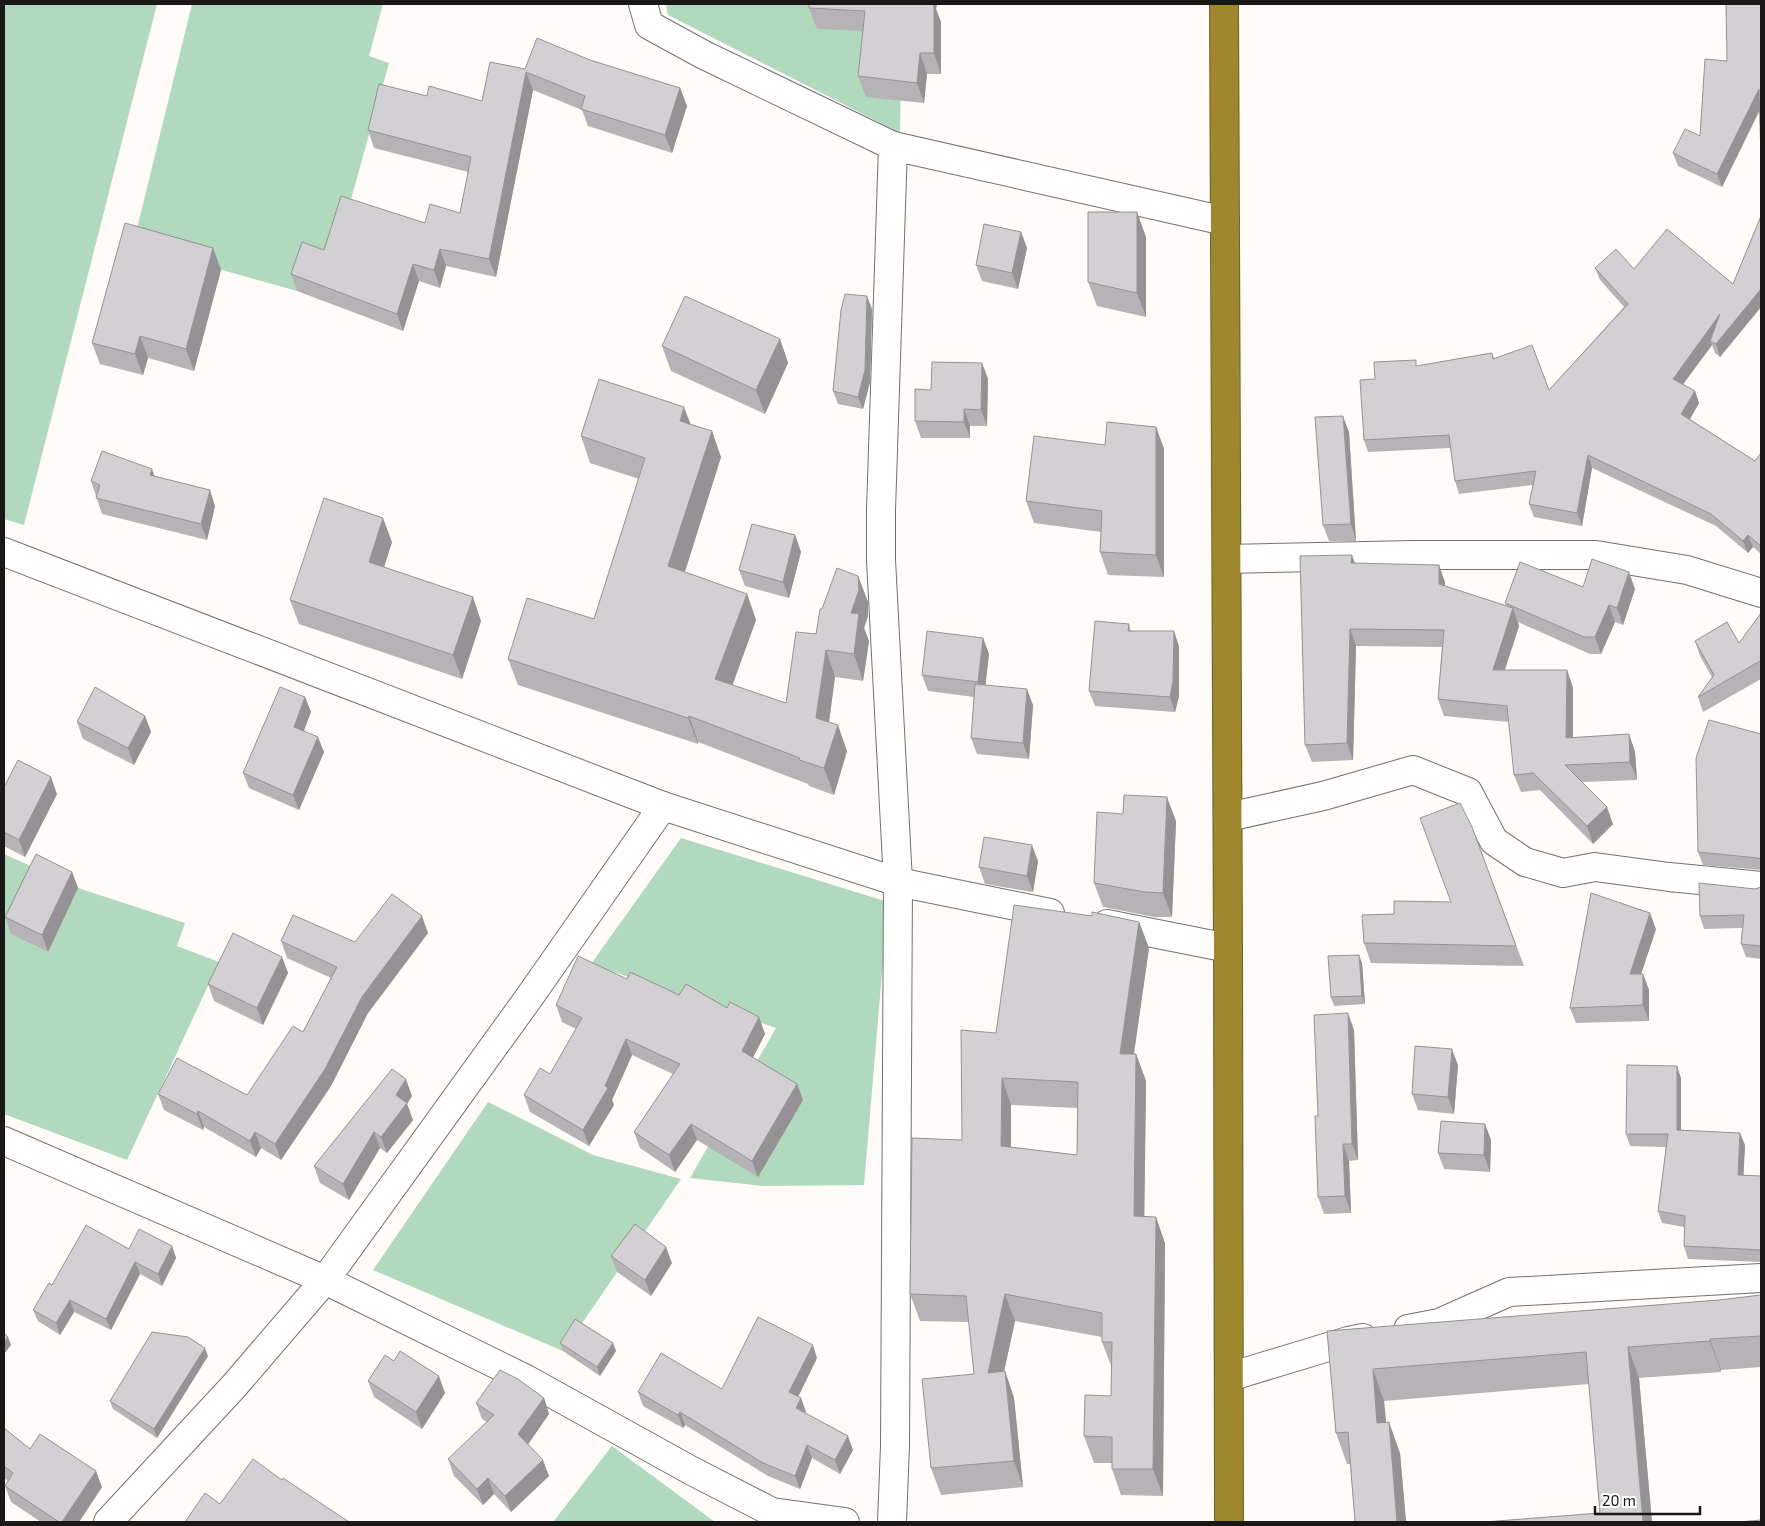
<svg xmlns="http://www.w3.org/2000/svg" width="1765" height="1526" font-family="'Exo 2',sans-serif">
  <rect width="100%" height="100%" fill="#fffbf8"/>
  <g fill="#b0d9bd">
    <polygon points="4,4 157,4 24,525 4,519"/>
    <polygon points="192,4 383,4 369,56 389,63 343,228 338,270 308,260 297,291 133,245"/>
    <polygon points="666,4 902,4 900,133 668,15"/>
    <polygon points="681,838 888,902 864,1185 763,1186 690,1178 776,1028 591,964"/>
    <polygon points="4,854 42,871 12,934 48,952 78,888 185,923 177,946 219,962 127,1160 4,1114"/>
    <polygon points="488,1102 593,1155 681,1179 563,1351 373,1270"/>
    <polygon points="612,1446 715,1522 553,1522"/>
  </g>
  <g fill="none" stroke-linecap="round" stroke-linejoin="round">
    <g stroke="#74706e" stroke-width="30">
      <g id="minor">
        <polyline points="643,4 649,25 704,55 893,146 1225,221"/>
        <polyline points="4,552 663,806 898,882 1050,913"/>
        <polyline points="1227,559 1413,555 1596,555 1687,570 1761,593"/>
        <polyline points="1228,817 1323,796 1413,770 1468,792 1494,841 1525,862 1563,873 1595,867 1669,877 1761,886"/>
        <polyline points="1107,924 1228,948"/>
        <polyline points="4,1141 325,1280 526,1379 692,1471 772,1512 845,1522"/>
        <polyline points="1408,1329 1439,1323 1509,1292 1761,1278"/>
        <polyline points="1229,1377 1348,1341 1363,1338"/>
        <polyline points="108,1522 234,1386 325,1280 528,999 663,806"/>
        <polyline points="892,1522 895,1446 898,882 881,560 881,510 893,146"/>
      </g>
    </g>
    <g stroke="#6f6025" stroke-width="30">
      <polyline id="highway" points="1224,4 1228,948 1229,1522"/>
    </g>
    <use href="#minor" stroke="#fff" stroke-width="28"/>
    <use href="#highway" stroke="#9e872d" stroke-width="28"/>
  </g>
  <g fill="#b5b3b5" fill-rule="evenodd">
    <polygon points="809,4 937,4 936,9 941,22 941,74 927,74 924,103 866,97 858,76 863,31 817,29 809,8"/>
    <polygon points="590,60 680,88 687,106 672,153 588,126 582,110 533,90 496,277 446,266 440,288 419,281 403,331 297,291 291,274 324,250 460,213 468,172 374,148 368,130 427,96 482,101 525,69"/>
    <polygon points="1727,61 1760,110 1722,187 1678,166 1673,153 1700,136"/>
    <polygon points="1761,216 1761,307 1720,357 1715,353 1712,345 1683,384 1695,391 1699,403 1690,419 1755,461 1761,453 1761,554 1753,547 1748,553 1716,526 1592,468 1582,526 1534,517 1529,504 1533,485 1459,494 1455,481 1450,448 1368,452 1364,440 1375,379 1418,366 1492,353 1494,358 1549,390 1624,307 1600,280 1595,268 1634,269 1733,284"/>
    <polygon points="1021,232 1027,248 1018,289 982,281 976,265"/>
    <polygon points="1146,237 1146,317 1097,306 1088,282"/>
    <polygon points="213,248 221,270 194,371 148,358 143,375 100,364 92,343"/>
    <polygon points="872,309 870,382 863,409 838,404 833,391"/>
    <polygon points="780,339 788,363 765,414 671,371 662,346"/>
    <polygon points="982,363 988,379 987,426 970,426 970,438 921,438 915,421"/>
    <polygon points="691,424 721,457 685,572 747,594 756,620 732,685 786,703 816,634 822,609 858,576 868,602 868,616 864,628 869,641 863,681 835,677 829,722 847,751 834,795 809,786 808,784 698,742 698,744 518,685 508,659 594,619 639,479 590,463 581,436"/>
    <polygon points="1156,427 1164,449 1164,577 1108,575 1100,552 1101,532 1034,523 1026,501 1105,445"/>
    <polygon points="1349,432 1356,541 1329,541 1323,525"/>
    <polygon points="154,476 215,506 207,540 102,514 91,481"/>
    <polygon points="795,535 801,552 789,598 745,586 739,570"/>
    <polygon points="392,542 384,567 481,621 462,679 299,624 290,600"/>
    <polygon points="1355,563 1445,582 1445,586 1506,606 1505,603 1583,587 1635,589 1623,625 1615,622 1601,654 1590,654 1518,622 1519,626 1505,670 1567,670 1573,688 1573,738 1629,734 1635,752 1637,780 1582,782 1613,824 1593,844 1540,790 1521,792 1514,775 1509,722 1444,716 1438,699 1442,647 1356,646 1353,760 1312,762 1305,745"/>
    <polygon points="1761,613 1761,679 1703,712 1698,697 1712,677 1700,656 1695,641 1739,643"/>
    <polygon points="1129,624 1131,631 1179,646 1179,696 1175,712 1095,706 1089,691"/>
    <polygon points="983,638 989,654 985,685 1033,705 1029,759 977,754 971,738 974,697 928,691 922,675"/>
    <polygon points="305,697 311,712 304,731 324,752 299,810 249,788 243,773"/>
    <polygon points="145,716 151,732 134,765 83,739 77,722"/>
    <polygon points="1761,734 1761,870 1703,865 1698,852"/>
    <polygon points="4,787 57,794 25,857 4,846"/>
    <polygon points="1176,821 1172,917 1154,917 1103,907 1094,883"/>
    <polygon points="1472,827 1524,966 1371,963 1364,943 1394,914 1451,902"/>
    <polygon points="1038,861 1033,892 985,884 979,867"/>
    <polygon points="72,872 78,888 48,952 11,934 5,917"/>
    <polygon points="1761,887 1761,959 1746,957 1741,944 1742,928 1704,929 1700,916 1755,889"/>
    <path d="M 1092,916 L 1139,922 L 1149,948 L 1134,1054 L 1136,1054 L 1146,1081 L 1144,1217 L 1165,1243 L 1163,1496 L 1121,1495 L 1112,1469 L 1112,1463 L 1094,1463 L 1084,1436 L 1111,1396 L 1112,1368 L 1102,1342 L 1102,1337 L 1015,1321 L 1004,1371 L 1005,1371 L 1014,1398 L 1023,1487 L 941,1495 L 931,1468 L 974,1374 L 969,1322 L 920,1321 L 910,1294 L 962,1140 L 996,1033 ZM 1011,1105 L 1078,1108 L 1077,1155 L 1011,1147 Z"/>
    <polygon points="1656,929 1641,974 1643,974 1649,990 1649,1021 1576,1023 1570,1008"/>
    <polygon points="428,933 368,1013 331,1086 281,1160 261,1148 256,1157 204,1127 203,1130 164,1110 158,1094 247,1095 303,1032 331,978 287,958 281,941 355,942"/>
    <polygon points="282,957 288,973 263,1025 214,1001 208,984"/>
    <polygon points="1362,963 1365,1004 1334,1006 1331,997"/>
    <polygon points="627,979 679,995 765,1034 753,1057 797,1084 803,1100 758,1177 697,1140 675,1172 640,1148 634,1132 673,1074 632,1055 612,1100 614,1105 589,1146 530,1112 524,1095 550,1074 576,1029 562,1022 556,1005"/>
    <polygon points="1354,1030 1358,1160 1349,1161 1351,1213 1324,1214 1318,1197 1318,1116"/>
    <polygon points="1458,1065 1454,1114 1418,1110 1412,1094"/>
    <polygon points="1681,1078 1681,1130 1745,1145 1743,1175 1761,1176 1761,1262 1688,1259 1684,1246 1684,1227 1662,1223 1658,1211 1666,1147 1630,1146 1626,1134"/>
    <polygon points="412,1096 407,1104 413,1120 387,1153 380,1148 349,1200 320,1183 314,1166"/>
    <polygon points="1485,1124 1491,1140 1490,1172 1444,1169 1438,1153"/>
    <polygon points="172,1246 176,1258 162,1286 140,1274 111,1330 74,1312 60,1335 38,1321 33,1310 129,1249"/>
    <polygon points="611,1256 672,1263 651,1296 617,1272"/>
    <polygon points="1761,1295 1761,1367 1721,1370 1721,1372 1639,1378 1652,1522 1483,1522 1600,1513 1589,1384 1384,1401 1386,1422 1400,1453 1406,1522 1355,1522 1350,1464 1347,1464 1336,1433 1327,1331 1719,1300"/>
    <polygon points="560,1343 613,1343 616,1351 600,1376 563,1351"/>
    <polygon points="208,1356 157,1438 113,1409 110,1401"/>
    <polygon points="817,1358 798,1397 806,1412 805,1413 853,1450 840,1474 812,1458 800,1489 768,1476 685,1425 683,1428 643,1406 638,1392 722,1389"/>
    <polygon points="368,1381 445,1393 422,1429 374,1397"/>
    <polygon points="544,1398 549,1414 528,1444 549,1476 511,1512 494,1494 483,1505 454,1476 448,1459 487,1422 482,1419 476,1403"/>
    <polygon points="4,1428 30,1449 102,1487 79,1522 41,1522 11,1502 5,1486 8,1481 4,1478"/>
  </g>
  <g fill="#949294">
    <polygon points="928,4 937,4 936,9 941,22 941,74 934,53"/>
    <polygon points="920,53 927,74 924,103 917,83"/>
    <polygon points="526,72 533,90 496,277 489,259"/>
    <polygon points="680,88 687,106 672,153 665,135"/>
    <polygon points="1759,89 1761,107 1722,187 1717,174"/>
    <polygon points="1137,212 1146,237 1146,317 1137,293"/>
    <polygon points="1021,232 1027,248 1018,289 1012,273"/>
    <polygon points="213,248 221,270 194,371 186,349"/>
    <polygon points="440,249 446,266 440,288 434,270"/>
    <polygon points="413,264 419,281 403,331 397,314"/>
    <polygon points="1761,289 1761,307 1720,357 1716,344"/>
    <polygon points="867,296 872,309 870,382 863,409 858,397"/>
    <polygon points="1720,314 1710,341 1712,345 1678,391 1673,379"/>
    <polygon points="140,336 148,358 143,375 135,354"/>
    <polygon points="780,339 788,363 765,414 756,390"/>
    <polygon points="982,363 988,379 987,426 981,410"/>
    <polygon points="1695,391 1699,403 1686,426 1681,414"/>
    <polygon points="684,407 694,433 680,421"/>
    <polygon points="964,409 970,426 970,438 964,422"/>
    <polygon points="1343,416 1349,432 1356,541 1351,524"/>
    <polygon points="1156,427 1164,449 1164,577 1156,555"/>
    <polygon points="712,431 721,457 678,593 668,566"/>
    <polygon points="1588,455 1592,468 1582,526 1577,513"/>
    <polygon points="152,469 158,486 150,475"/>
    <polygon points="210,490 215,506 207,540 201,524"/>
    <polygon points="383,518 392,542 378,586 369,562"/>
    <polygon points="795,535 801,552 789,598 783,582"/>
    <polygon points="1748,535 1753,547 1748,553 1743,541"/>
    <polygon points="1352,555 1358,572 1351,563"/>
    <polygon points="1439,565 1445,582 1445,601 1439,584"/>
    <polygon points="1629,572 1635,589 1623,625 1617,608"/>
    <polygon points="858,576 868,602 868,616 864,628 869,641 863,681 854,654 851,613"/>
    <polygon points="747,594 756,620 725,706 715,679"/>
    <polygon points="473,597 481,621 462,679 453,655"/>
    <polygon points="1609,605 1615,622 1601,654 1595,637"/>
    <polygon points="1513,608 1519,626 1499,687 1493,670"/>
    <polygon points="1350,629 1356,646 1353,760 1347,743"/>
    <polygon points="1174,631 1179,646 1179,696 1175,712 1170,697"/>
    <polygon points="983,638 989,654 984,699 978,682"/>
    <polygon points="826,650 835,677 826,744 816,718"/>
    <polygon points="1567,670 1573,688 1573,756 1566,738"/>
    <polygon points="1027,689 1033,705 1029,759 1023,743"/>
    <polygon points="305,697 311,712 299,742 294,727"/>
    <polygon points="145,716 151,732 134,765 128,748"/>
    <polygon points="689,716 698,742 698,744 688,718"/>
    <polygon points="838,725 847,751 834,795 824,768"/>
    <polygon points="1629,734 1635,752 1637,780 1630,762"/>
    <polygon points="318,737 324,752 299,810 293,795"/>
    <polygon points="51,777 57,794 25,857 19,840"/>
    <polygon points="1167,797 1176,821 1172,917 1163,893"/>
    <polygon points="1607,807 1613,824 1593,844 1587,826"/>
    <polygon points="1032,845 1038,861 1033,892 1027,876"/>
    <polygon points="72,872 78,888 48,952 42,935"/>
    <polygon points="1650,913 1656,929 1636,989 1630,974"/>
    <polygon points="422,916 428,933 368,1013 331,1086 281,1160 275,1144 362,997"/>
    <polygon points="1139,922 1149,948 1130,1080 1120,1054"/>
    <polygon points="1359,955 1362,963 1365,1004 1362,996"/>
    <polygon points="282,957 288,973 263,1025 257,1008"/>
    <polygon points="1643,974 1649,990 1649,1021 1643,1005"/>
    <polygon points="1348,1013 1354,1030 1358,1160 1352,1144"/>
    <polygon points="759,1017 765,1034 748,1067 742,1051"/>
    <polygon points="626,1039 632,1055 612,1100 614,1105 589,1146 583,1130 605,1086"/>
    <polygon points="1452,1049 1458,1065 1454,1114 1448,1097"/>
    <polygon points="1136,1054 1146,1081 1144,1243 1134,1216"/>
    <polygon points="1677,1066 1681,1078 1681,1142 1677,1130"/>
    <polygon points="1002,1078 1011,1105 1011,1172 1001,1146"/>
    <polygon points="406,1079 412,1096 407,1104 413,1120 387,1153 381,1137 396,1095"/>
    <polygon points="797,1084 803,1100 758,1177 752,1161"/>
    <polygon points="198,1111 204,1127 203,1130 197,1114"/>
    <polygon points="691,1124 697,1140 675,1172 669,1155"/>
    <polygon points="1485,1124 1491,1140 1490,1172 1484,1155"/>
    <polygon points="255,1132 261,1148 256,1157 250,1141"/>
    <polygon points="374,1132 380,1148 349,1200 343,1184"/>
    <polygon points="1740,1133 1745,1145 1743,1187 1738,1175"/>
    <polygon points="1343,1144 1349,1161 1351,1213 1345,1196"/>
    <polygon points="1156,1217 1165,1243 1163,1496 1153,1469"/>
    <polygon points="172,1246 176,1258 162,1286 158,1274"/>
    <polygon points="666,1247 672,1263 651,1296 645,1280"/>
    <polygon points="135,1262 140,1274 111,1330 106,1319"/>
    <polygon points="1005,1294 1015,1321 998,1399 988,1373"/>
    <polygon points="70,1300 74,1312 60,1335 56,1323"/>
    <polygon points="8,1337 11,1345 4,1354 4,1342"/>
    <polygon points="1710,1339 1721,1370 1721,1372 1710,1341"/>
    <polygon points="613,1343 616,1351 600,1376 597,1367"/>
    <polygon points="813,1345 817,1358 794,1405 789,1392"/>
    <polygon points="1628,1347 1639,1378 1652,1522 1643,1522"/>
    <polygon points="205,1348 208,1356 157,1438 154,1429"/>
    <polygon points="1373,1369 1384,1401 1389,1454 1377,1423"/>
    <polygon points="1005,1371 1014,1398 1023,1487 1014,1461"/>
    <polygon points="439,1376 445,1393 422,1429 416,1412"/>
    <polygon points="544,1398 549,1414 524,1450 518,1434"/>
    <polygon points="801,1398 806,1412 801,1421 796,1408"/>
    <polygon points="680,1412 685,1425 683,1428 678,1415"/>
    <polygon points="1389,1422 1400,1453 1406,1522 1397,1522"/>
    <polygon points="848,1436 853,1450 840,1474 835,1460"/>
    <polygon points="807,1445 812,1458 800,1489 795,1476"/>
    <polygon points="543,1460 549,1476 511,1512 505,1496"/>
    <polygon points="96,1471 102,1487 79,1522 62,1522"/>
    <polygon points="488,1478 494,1494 483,1505 477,1489"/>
  </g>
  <g fill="#d3d0d3" stroke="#949294" fill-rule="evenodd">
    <polygon points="809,4 934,4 934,53 920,53 917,83 858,76 865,11 809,8"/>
    <polygon points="1726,4 1761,4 1761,159 1759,89 1717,174 1673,153 1685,129 1700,136 1705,59 1727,61"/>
    <polygon points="537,38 590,60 680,88 665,135 581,109 585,96 526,72 489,259 440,249 434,270 413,264 397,314 291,274 302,242 324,250 341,196 425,223 430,204 460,213 471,157 368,130 379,84 427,96 429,86 482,101 490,62 525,69"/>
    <polygon points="1088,212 1137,212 1137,293 1088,282"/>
    <polygon points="1761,216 1761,289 1716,344 1710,341 1720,314 1673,379 1695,391 1681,414 1755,461 1761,453 1761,546 1748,535 1743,541 1711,514 1588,455 1577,513 1529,504 1536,471 1455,481 1449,435 1364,440 1360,380 1375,379 1374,362 1416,360 1416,366 1492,353 1493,359 1532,345 1549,390 1628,304 1595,268 1616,249 1634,269 1667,229 1733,284"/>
    <polygon points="125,223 213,248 186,349 140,336 135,354 92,343"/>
    <polygon points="984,224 1021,232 1012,273 976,265"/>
    <polygon points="845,294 867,296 865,370 858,397 833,391 841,310"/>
    <polygon points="685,296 780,339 756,390 662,346"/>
    <polygon points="932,362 982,363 981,410 964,409 964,422 915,421 915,389 931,390"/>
    <polygon points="599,379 684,407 680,421 712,431 668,566 747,594 715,679 786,703 796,632 816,634 820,609 822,609 837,568 858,576 859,590 851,613 859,614 854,654 826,650 816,718 838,725 824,768 799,760 800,758 689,716 688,718 508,659 527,598 594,619 645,458 581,436"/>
    <polygon points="1343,416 1351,524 1323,525 1315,417"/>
    <polygon points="1107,422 1156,427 1156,555 1100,552 1102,511 1026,501 1034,436 1105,445"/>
    <polygon points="102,451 152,469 150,475 210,490 201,524 96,498 100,485 91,481"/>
    <polygon points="324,498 383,518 369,562 473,597 453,655 290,600"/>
    <polygon points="752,524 795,535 783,582 739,570"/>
    <polygon points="1352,555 1351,563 1439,565 1439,584 1513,608 1493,670 1567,670 1566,738 1629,734 1630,762 1565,765 1607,807 1587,826 1533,773 1514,775 1507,706 1438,699 1444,630 1350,629 1347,743 1305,745 1300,556"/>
    <polygon points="1592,559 1629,572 1617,608 1609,605 1595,637 1584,637 1505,603 1520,562 1583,587"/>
    <polygon points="1761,613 1761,661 1760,661 1698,697 1714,675 1695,641 1727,622 1739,643"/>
    <polygon points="1095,621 1129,624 1128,631 1174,631 1173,681 1170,697 1089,691"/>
    <polygon points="927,631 983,638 978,682 922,675"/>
    <polygon points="975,684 1027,689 1023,743 971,738"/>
    <polygon points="95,687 145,716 128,748 77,722"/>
    <polygon points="280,687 305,697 294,727 318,737 293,795 243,773"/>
    <polygon points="1709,720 1761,734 1761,859 1758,858 1698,852 1696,758"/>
    <polygon points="18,760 51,777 19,840 4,832 4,787"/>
    <polygon points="1124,795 1167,797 1163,893 1145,892 1094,883 1097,812 1123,814"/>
    <polygon points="1460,803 1472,827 1516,946 1364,943 1362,915 1394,914 1394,901 1451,902 1420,818"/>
    <polygon points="984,837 1032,845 1027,876 979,867"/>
    <polygon points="36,854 72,872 42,935 5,917"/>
    <polygon points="1699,883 1755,889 1761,887 1761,946 1741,944 1744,915 1700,916"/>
    <polygon points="1591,893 1650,913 1630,974 1643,974 1643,1005 1570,1008"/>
    <polygon points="392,894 422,916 362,997 325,1069 275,1144 255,1132 250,1141 198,1111 197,1114 158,1094 177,1058 247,1095 293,1026 303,1032 337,967 281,941 293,915 355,942"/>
    <path d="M 1014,905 L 1092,916 L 1092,912 L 1139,922 L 1120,1054 L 1136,1054 L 1134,1216 L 1156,1217 L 1153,1469 L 1112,1469 L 1112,1437 L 1084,1436 L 1085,1395 L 1111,1396 L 1112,1342 L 1102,1342 L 1102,1313 L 1005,1294 L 988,1373 L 1005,1371 L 1014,1461 L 931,1468 L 922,1379 L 974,1374 L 966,1296 L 910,1294 L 912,1138 L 962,1140 L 961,1030 L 996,1033 ZM 1002,1078 L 1078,1082 L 1077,1155 L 1001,1146 Z"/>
    <polygon points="233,933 282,957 257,1008 208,984"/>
    <polygon points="1359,955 1362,996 1331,997 1328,956"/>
    <polygon points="578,956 627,979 630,972 679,995 686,984 727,1008 730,1002 759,1017 742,1051 797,1084 752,1161 691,1124 669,1155 634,1132 680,1064 626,1039 605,1086 608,1088 583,1130 524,1095 540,1068 550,1074 582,1018 556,1005"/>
    <polygon points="1348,1013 1352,1144 1343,1144 1345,1196 1318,1197 1315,1116 1318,1116 1314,1015"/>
    <polygon points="1415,1046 1452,1049 1448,1097 1412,1094"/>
    <polygon points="1627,1065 1677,1066 1677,1130 1740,1133 1738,1175 1761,1176 1761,1250 1684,1246 1685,1216 1658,1211 1668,1134 1626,1134"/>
    <polygon points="392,1069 406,1079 396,1095 407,1103 381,1137 374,1132 343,1184 314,1166"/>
    <polygon points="1441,1121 1485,1124 1484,1155 1438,1153"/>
    <polygon points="635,1224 666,1247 645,1280 611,1256"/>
    <polygon points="86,1225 129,1249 139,1229 172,1246 158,1274 135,1262 106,1319 70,1300 56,1323 33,1310 49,1283 52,1285"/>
    <polygon points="1761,1295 1761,1336 1710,1339 1710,1341 1628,1347 1643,1522 1484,1522 1600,1513 1586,1352 1373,1369 1377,1423 1389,1422 1397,1522 1355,1522 1348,1432 1336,1433 1327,1331 1719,1300"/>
    <polygon points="758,1317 813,1345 789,1392 801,1398 796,1408 848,1436 835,1460 807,1445 795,1476 763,1463 680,1412 678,1415 638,1392 661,1353 722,1389"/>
    <polygon points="575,1319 613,1343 597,1367 560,1343"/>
    <polygon points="152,1332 188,1337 205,1348 154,1429 110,1401"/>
    <polygon points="4,1333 8,1337 4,1342"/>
    <polygon points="400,1351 439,1376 416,1412 368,1381 385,1355 394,1361"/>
    <polygon points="500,1370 518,1379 544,1398 518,1434 543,1460 505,1496 488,1478 477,1489 448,1459 494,1415 476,1403"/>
    <polygon points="4,1428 30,1449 40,1434 96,1471 62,1522 59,1522 5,1486 13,1473 4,1466"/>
    <polygon points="253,1459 282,1480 283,1478 349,1522 185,1522 205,1493 220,1504"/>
    <polygon points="1761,1520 1761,1522 1738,1522"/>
  </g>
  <rect width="1765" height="1526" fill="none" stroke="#191817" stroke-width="10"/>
  <path d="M1595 1506v8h105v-8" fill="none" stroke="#191817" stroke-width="2.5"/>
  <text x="1602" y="1506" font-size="15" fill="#191817" stroke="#ffffff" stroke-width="4" paint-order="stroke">20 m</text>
</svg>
